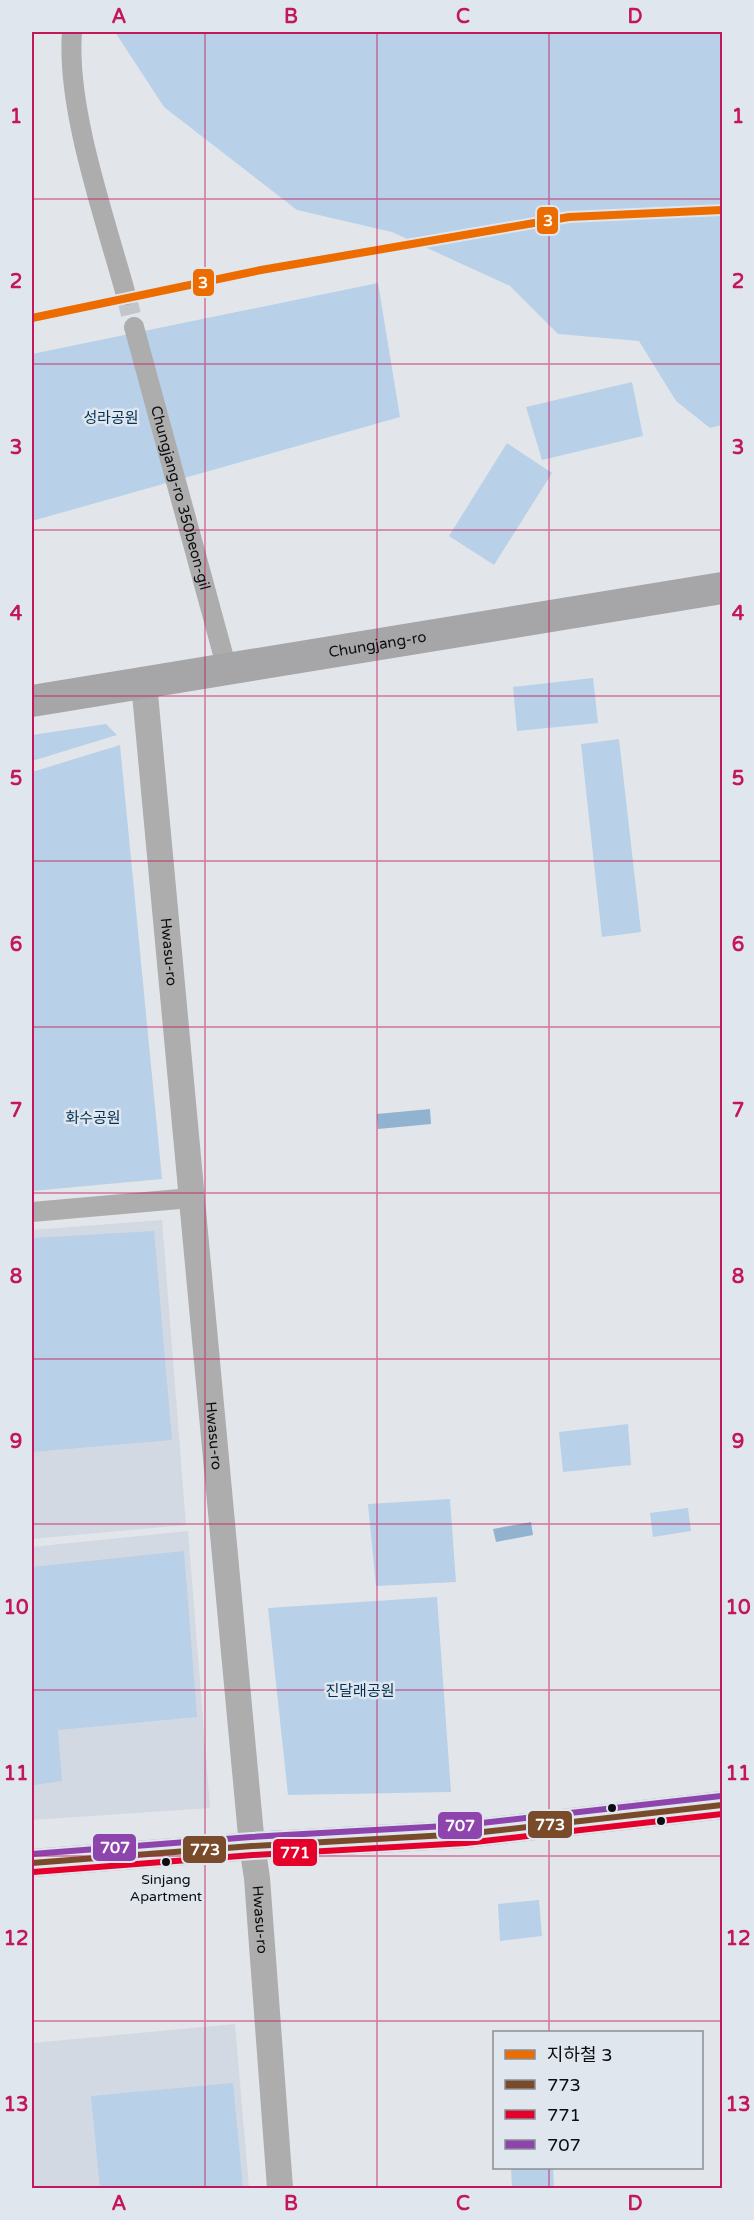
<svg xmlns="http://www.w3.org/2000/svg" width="754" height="2220" font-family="'Varela Round','Noto Sans KR',sans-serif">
  <rect width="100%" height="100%" fill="#e2e6ea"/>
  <g fill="#d2d9e2">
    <polygon points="162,1220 186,1525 32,1539 32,1230"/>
    <polygon points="188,1531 210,1808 32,1820 32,1547"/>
    <polygon points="235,2024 249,2188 32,2188 32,2043"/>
  </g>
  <g fill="#b8d0e8">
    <polygon points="115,32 722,32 722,425 710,428 676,401 639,341 558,334 510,286 392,232 297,210 164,107"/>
    <polygon points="378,283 400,417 32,521 32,354"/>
    <polygon points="632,382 643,436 542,460 526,407"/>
    <polygon points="507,443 552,473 494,565 449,536"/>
    <polygon points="593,678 598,723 517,731 513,687"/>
    <polygon points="106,724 117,735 32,761 32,735"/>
    <polygon points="619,739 641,932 602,937 581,744"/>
    <polygon points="120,745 162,1179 32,1191 32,772"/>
    <polygon points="154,1231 172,1440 32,1452 32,1238"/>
    <polygon points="628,1424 631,1465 563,1472 559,1432"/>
    <polygon points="450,1499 456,1582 376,1586 368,1504"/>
    <polygon points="688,1508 691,1531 653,1537 650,1513"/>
    <polygon points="184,1551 197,1717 58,1730 62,1781 34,1785 32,1567"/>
    <polygon points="437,1597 451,1792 288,1795 268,1608"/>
    <polygon points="539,1900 542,1936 500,1941 498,1904"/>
    <polygon points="233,2083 243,2188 100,2188 91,2096"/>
    <polygon points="511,2168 553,2168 554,2188 512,2188"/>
  </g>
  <g fill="#92b3cf">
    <polygon points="430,1109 431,1124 378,1129 377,1114"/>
    <polygon points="531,1522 533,1535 496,1542 493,1529"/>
  </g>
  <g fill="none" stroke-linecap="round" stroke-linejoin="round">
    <polyline stroke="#c2c5c9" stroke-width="20" stroke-dasharray="20 10" stroke-linecap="butt" points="126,295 134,327"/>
    <g stroke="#aeadae" stroke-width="20">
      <path d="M 72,32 C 66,109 105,218 126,295"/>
      <path id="s1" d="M 134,327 L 227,669"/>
      <polyline points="32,1212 191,1198"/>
    </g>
    <path stroke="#aeadae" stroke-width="26" id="s2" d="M 144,683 L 252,1846 L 257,1878 L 280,2188"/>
    <polyline stroke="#acadae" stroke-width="28" points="32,1863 252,1846 465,1834 722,1805"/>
    <path stroke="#a6a6a8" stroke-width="32" id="s3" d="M 32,701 L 722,588"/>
    <g stroke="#dfe6ed" stroke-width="10">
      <polyline id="bus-1" points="32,1863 252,1846 465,1834 722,1805"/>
    </g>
    <g stroke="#dfe6ed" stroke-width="10">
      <polyline id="bus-2" points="33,1872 253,1855 466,1843 722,1814"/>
    </g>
    <g stroke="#dfe6ed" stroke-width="10">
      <polyline id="bus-3" points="32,1854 251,1837 464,1825 721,1796"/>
    </g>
    <use href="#bus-1" stroke="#7a4b2a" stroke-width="6"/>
    <use href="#bus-2" stroke="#e4002b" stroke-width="6"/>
    <use href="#bus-3" stroke="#8e44ad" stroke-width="6"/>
    <g stroke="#dfe6ed" stroke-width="12">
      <polyline id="metro-1" points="32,318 261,270 569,217 722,210"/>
    </g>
    <use href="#metro-1" stroke="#ed6c00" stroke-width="8"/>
  </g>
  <path fill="none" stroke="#c2185b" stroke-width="1.5" stroke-opacity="0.55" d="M 205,32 L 205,2188M 377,32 L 377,2188M 549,32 L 549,2032M 32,199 L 722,199M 32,364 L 722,364M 32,530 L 722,530M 32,696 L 722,696M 32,861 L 722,861M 32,1027 L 722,1027M 32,1193 L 722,1193M 32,1359 L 722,1359M 32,1524 L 722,1524M 32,1690 L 722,1690M 32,1856 L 722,1856M 32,2021 L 722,2021M 549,2168 L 549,2188"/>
  <g fill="#0b0d10" stroke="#dfe6ed" stroke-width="2">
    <circle cx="612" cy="1808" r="5"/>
    <circle cx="661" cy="1821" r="5"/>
    <circle cx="166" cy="1862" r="5"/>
  </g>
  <g text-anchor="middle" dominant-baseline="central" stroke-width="5" stroke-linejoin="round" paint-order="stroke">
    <g font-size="14" fill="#0b0d10" stroke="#dfe6ed">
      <text x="166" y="1879">Sinjang<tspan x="166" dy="17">Apartment</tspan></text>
    </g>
    <g font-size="15" fill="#003056" stroke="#dfe6ed">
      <text x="111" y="418">성라공원</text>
      <text x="93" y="1118">화수공원</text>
      <text x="360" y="1691">진달래공원</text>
    </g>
    <g font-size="15" fill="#0b0d10" stroke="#dfe6ed">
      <text stroke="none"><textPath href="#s1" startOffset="177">Chungjang-ro 350beon-gil</textPath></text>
      <text stroke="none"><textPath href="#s3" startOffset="350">Chungjang-ro</textPath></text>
      <text stroke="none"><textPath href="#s2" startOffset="270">Hwasu-ro</textPath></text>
      <text stroke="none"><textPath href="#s2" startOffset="756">Hwasu-ro</textPath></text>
      <text stroke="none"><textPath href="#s2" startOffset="1242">Hwasu-ro</textPath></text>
    </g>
  </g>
  <g stroke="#dfe6ed" stroke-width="2">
    <rect x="536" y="206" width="23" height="29" rx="6" fill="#ed6c00"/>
    <rect x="192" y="268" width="23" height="29" rx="6" fill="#ed6c00"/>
    <rect x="527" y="1810" width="46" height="29" rx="6" fill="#7a4b2a"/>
    <rect x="437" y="1811" width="46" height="29" rx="6" fill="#8e44ad"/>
    <rect x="92" y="1833" width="45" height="29" rx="6" fill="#8e44ad"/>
    <rect x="182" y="1835" width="45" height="29" rx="6" fill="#7a4b2a"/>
    <rect x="272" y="1838" width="46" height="29" rx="6" fill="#e4002b"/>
  </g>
  <g font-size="16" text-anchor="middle" font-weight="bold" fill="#fff">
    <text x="548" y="226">3</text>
    <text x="203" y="288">3</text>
    <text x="550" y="1830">773</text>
    <text x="460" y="1831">707</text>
    <text x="115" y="1853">707</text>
    <text x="205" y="1855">773</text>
    <text x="295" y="1858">771</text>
  </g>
  <rect width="754" height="2220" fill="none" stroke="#dfe6ed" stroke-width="66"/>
  <rect x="493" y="2031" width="210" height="138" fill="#dfe6ed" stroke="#8a8f95" stroke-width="1.5"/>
  <rect x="505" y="2050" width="30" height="9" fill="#ed6c00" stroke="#8a8f95" stroke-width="1.5"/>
  <text x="547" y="2061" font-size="18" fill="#0b0d10">지하철 3</text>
  <rect x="505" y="2080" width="30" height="9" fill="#7a4b2a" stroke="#8a8f95" stroke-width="1.5"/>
  <text x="547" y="2091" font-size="18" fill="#0b0d10">773</text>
  <rect x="505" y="2110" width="30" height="9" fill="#e4002b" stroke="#8a8f95" stroke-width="1.5"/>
  <text x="547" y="2121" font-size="18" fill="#0b0d10">771</text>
  <rect x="505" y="2140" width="30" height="9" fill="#8e44ad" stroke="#8a8f95" stroke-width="1.5"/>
  <text x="547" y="2151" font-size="18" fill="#0b0d10">707</text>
  <rect x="33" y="33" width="688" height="2154" fill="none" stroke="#c2185b" stroke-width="2"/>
  <g font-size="20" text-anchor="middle" font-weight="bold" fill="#c2185b">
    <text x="119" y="23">A</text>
    <text x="291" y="23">B</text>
    <text x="463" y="23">C</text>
    <text x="635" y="23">D</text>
    <text x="16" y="123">1</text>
    <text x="738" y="123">1</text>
    <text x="16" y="288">2</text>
    <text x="738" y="288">2</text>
    <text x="16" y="454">3</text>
    <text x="738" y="454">3</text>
    <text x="16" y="620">4</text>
    <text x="738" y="620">4</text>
    <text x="16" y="785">5</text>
    <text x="738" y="785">5</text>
    <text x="16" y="951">6</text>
    <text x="738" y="951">6</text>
    <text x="16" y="1117">7</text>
    <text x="738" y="1117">7</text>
    <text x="16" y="1283">8</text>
    <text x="738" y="1283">8</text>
    <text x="16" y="1448">9</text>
    <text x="738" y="1448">9</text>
    <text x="16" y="1614">10</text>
    <text x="738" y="1614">10</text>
    <text x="16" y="1780">11</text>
    <text x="738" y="1780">11</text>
    <text x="16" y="1945">12</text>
    <text x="738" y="1945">12</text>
    <text x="16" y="2111">13</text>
    <text x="738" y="2111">13</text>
    <text x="119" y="2210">A</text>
    <text x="291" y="2210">B</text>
    <text x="463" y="2210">C</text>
    <text x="635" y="2210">D</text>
  </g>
</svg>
